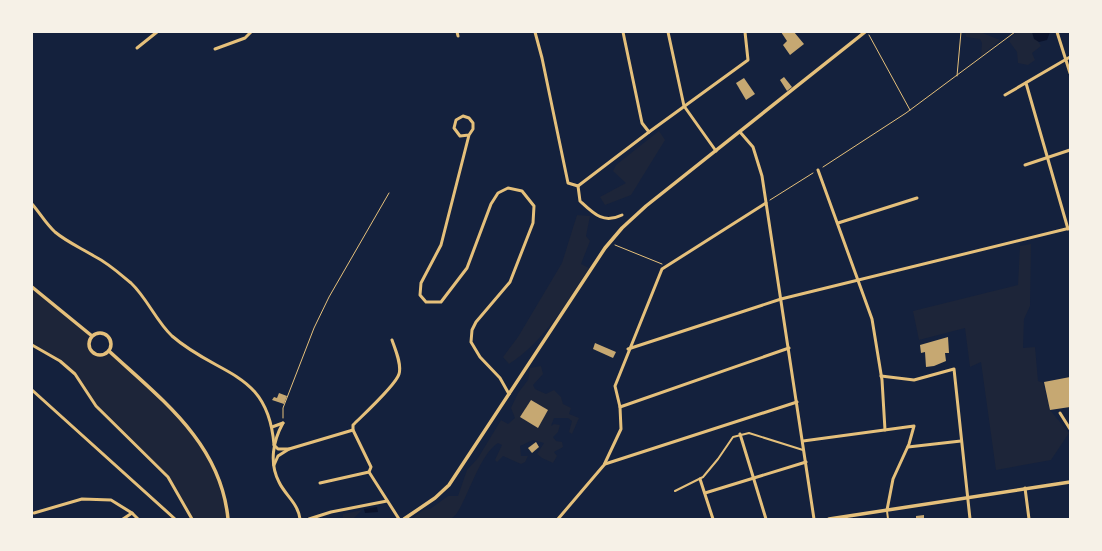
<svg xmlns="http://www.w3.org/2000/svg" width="1102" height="551" font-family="Helvetica,sans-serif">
  <rect width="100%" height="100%" fill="#14213d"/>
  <g fill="#1d2539">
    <polygon points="965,32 980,32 1000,40 981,56 982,43 980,39 966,37"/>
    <polygon points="1016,32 1032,32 1041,46 1032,53 1035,60 1028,65 1018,63 1017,52 1009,41"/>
    <polygon points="659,131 665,140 631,195 605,205 600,197 626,183 613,171 616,165"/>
    <path d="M 577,215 L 590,216 L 586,236 L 590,241 L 581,264 L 589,268 C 566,303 545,341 509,364 L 503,357 L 518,337 L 562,263 Z"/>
    <polygon points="1031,244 1030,306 1024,319 1023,348 1035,347 1038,381 1043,383 1050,410 1069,433 1051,460 996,470 981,362 970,367 965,328 919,340 913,311 1018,285 1020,246"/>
    <path d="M 35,290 L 92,336 L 89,340 L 91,350 L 100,355 L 109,351 C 148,386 196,425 217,474 C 223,488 224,505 228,519 L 192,519 L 168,477 L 96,406 L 75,374 L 60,361 L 32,345 L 32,295 Z"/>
    <path d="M 541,366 L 543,374 L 533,385 L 535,389 L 546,394 L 554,390 L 561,397 L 563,404 L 571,408 L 569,414 L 579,418 L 572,434 L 569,432 L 572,421 L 568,418 L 554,418 L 551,426 L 554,424 L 560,425 L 558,432 L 553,437 L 556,441 L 562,442 L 563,447 L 554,452 L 557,456 L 553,463 L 542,458 L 537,454 L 544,443 L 533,440 L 520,446 L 521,456 L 528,456 L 525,462 L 521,464 L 503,456 L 497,462 L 495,460 L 502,445 L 498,443 C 477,456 464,512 452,518 C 441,522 423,519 412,519 L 423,510 L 430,509 L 448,496 L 458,496 L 467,470 L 478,458 L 501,420 L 508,424 L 515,418 L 511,408 L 518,393 L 528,380 L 530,368 Z"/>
    <polygon points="362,510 353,519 343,519 343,514"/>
  </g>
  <g fill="#0b132b">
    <polygon points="1032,32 1050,32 1047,40 1039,42 1034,39"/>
    <polygon points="377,507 378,512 365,513 364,509"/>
  </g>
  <g fill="#c6a872">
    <polygon points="781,32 794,32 804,44 790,55 783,45 787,41"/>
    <polygon points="784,77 792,87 787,91 780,80"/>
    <polygon points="744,78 755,94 746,100 736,83"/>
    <polygon points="948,337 949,353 945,353 946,361 934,366 926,367 925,352 921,353 920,345"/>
    <polygon points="595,343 616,352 613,358 593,349"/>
    <polygon points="1070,377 1070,407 1050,410 1044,382"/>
    <polygon points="279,393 287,396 284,404 272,400 274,397 277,398"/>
    <polygon points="531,400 548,410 538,428 520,417"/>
    <polygon points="536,442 539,447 532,453 528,448"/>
    <polygon points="924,515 924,519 916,519 916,516"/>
  </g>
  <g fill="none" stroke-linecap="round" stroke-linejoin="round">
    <g stroke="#e5c07b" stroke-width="1">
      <polyline points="869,35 910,110"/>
      <polyline points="957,76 961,32"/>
      <polyline points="823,167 906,113 1015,32"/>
      <polyline points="770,200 813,173"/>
      <polyline points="615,245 662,264"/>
      <polyline points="283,418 283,408 314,328 329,297 389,193"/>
    </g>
    <g stroke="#e5c07b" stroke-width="2">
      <polyline points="675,491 703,477 718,459 733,437 749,433 803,450"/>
      <polyline points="887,511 888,519"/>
    </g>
    <g stroke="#e5c07b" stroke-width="3">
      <polyline points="457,32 458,36"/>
      <polyline points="535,32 542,58 568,183 578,186"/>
      <polyline points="623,32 642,123 649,132"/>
      <polyline points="668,32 684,106 716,151"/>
      <polyline points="1057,32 1070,73"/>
      <polyline points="137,48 157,32"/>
      <polyline points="215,49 245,38 251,32"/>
      <polyline points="1026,83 1068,229"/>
      <polyline points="1005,95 1070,57"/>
      <polyline points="740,132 753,147 762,176 814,519"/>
      <polyline points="469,135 460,136 454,128 456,120 463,116 469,118 473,123 473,129 469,135 441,245 421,283 420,295 426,302 441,302 467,268 491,204 498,193 508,188 522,191 534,206 533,223 510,282 476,322 472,330 471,342 480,357 500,378 509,394"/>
      <polyline points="1025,165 1070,150"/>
      <polyline points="818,170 872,319 882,380 885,430"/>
      <polyline points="578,186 649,132 748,60 745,32"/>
      <path d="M 578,186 L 580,201 C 594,214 603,224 622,215"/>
      <path d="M 32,204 C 40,213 46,224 55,232 C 67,242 81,248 94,256 C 108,263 119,273 131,283 C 147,298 156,321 172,336 C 219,377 268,370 274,445"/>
      <polyline points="838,223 917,198"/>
      <path d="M 392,340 C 395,349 402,364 399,374 C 396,385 363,415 353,425 L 353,430 L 371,467 L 369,472 L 399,519"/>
      <polyline points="32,345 60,361 75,374 96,406 168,477 192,519"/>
      <polyline points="628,349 781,299 1070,228"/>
      <polyline points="881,376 914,380 954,369 970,519"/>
      <polyline points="32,390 175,519"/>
      <polyline points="620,407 789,348"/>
      <polyline points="1060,413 1070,429"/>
      <path d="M 283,423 C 273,441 269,463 279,482 C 285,495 298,503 300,519"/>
      <polyline points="272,427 283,423"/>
      <polyline points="740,434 766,519"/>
      <polyline points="803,441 914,426 909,444 893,479 887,510"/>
      <polyline points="274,445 278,449 289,449 353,430"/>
      <polyline points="908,447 961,441"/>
      <polyline points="605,464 797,402"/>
      <polyline points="274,465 278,456 289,449"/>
      <polyline points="700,479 713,519"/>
      <polyline points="320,483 369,472"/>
      <polyline points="1025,488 1029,519"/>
      <polyline points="705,493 806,462"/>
      <polyline points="34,513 82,499 111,500 132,513"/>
      <polyline points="123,519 132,513 138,519"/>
      <polyline points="309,519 331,512 387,501"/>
      <polyline points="558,519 604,465 621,429 620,407 615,386 662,269 766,203"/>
    </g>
    <g stroke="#e5c07b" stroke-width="3.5">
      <polyline points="32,287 92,336"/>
      <circle cx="100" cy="344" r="11"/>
      <path d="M 109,351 C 161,399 221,443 228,519"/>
      <polyline points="404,519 435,498 449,485 605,248 622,228 646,206 865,32"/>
      <polyline points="829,519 1070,482"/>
    </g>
  </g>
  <rect width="1102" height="551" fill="none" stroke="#f6f1e7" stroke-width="66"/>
</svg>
